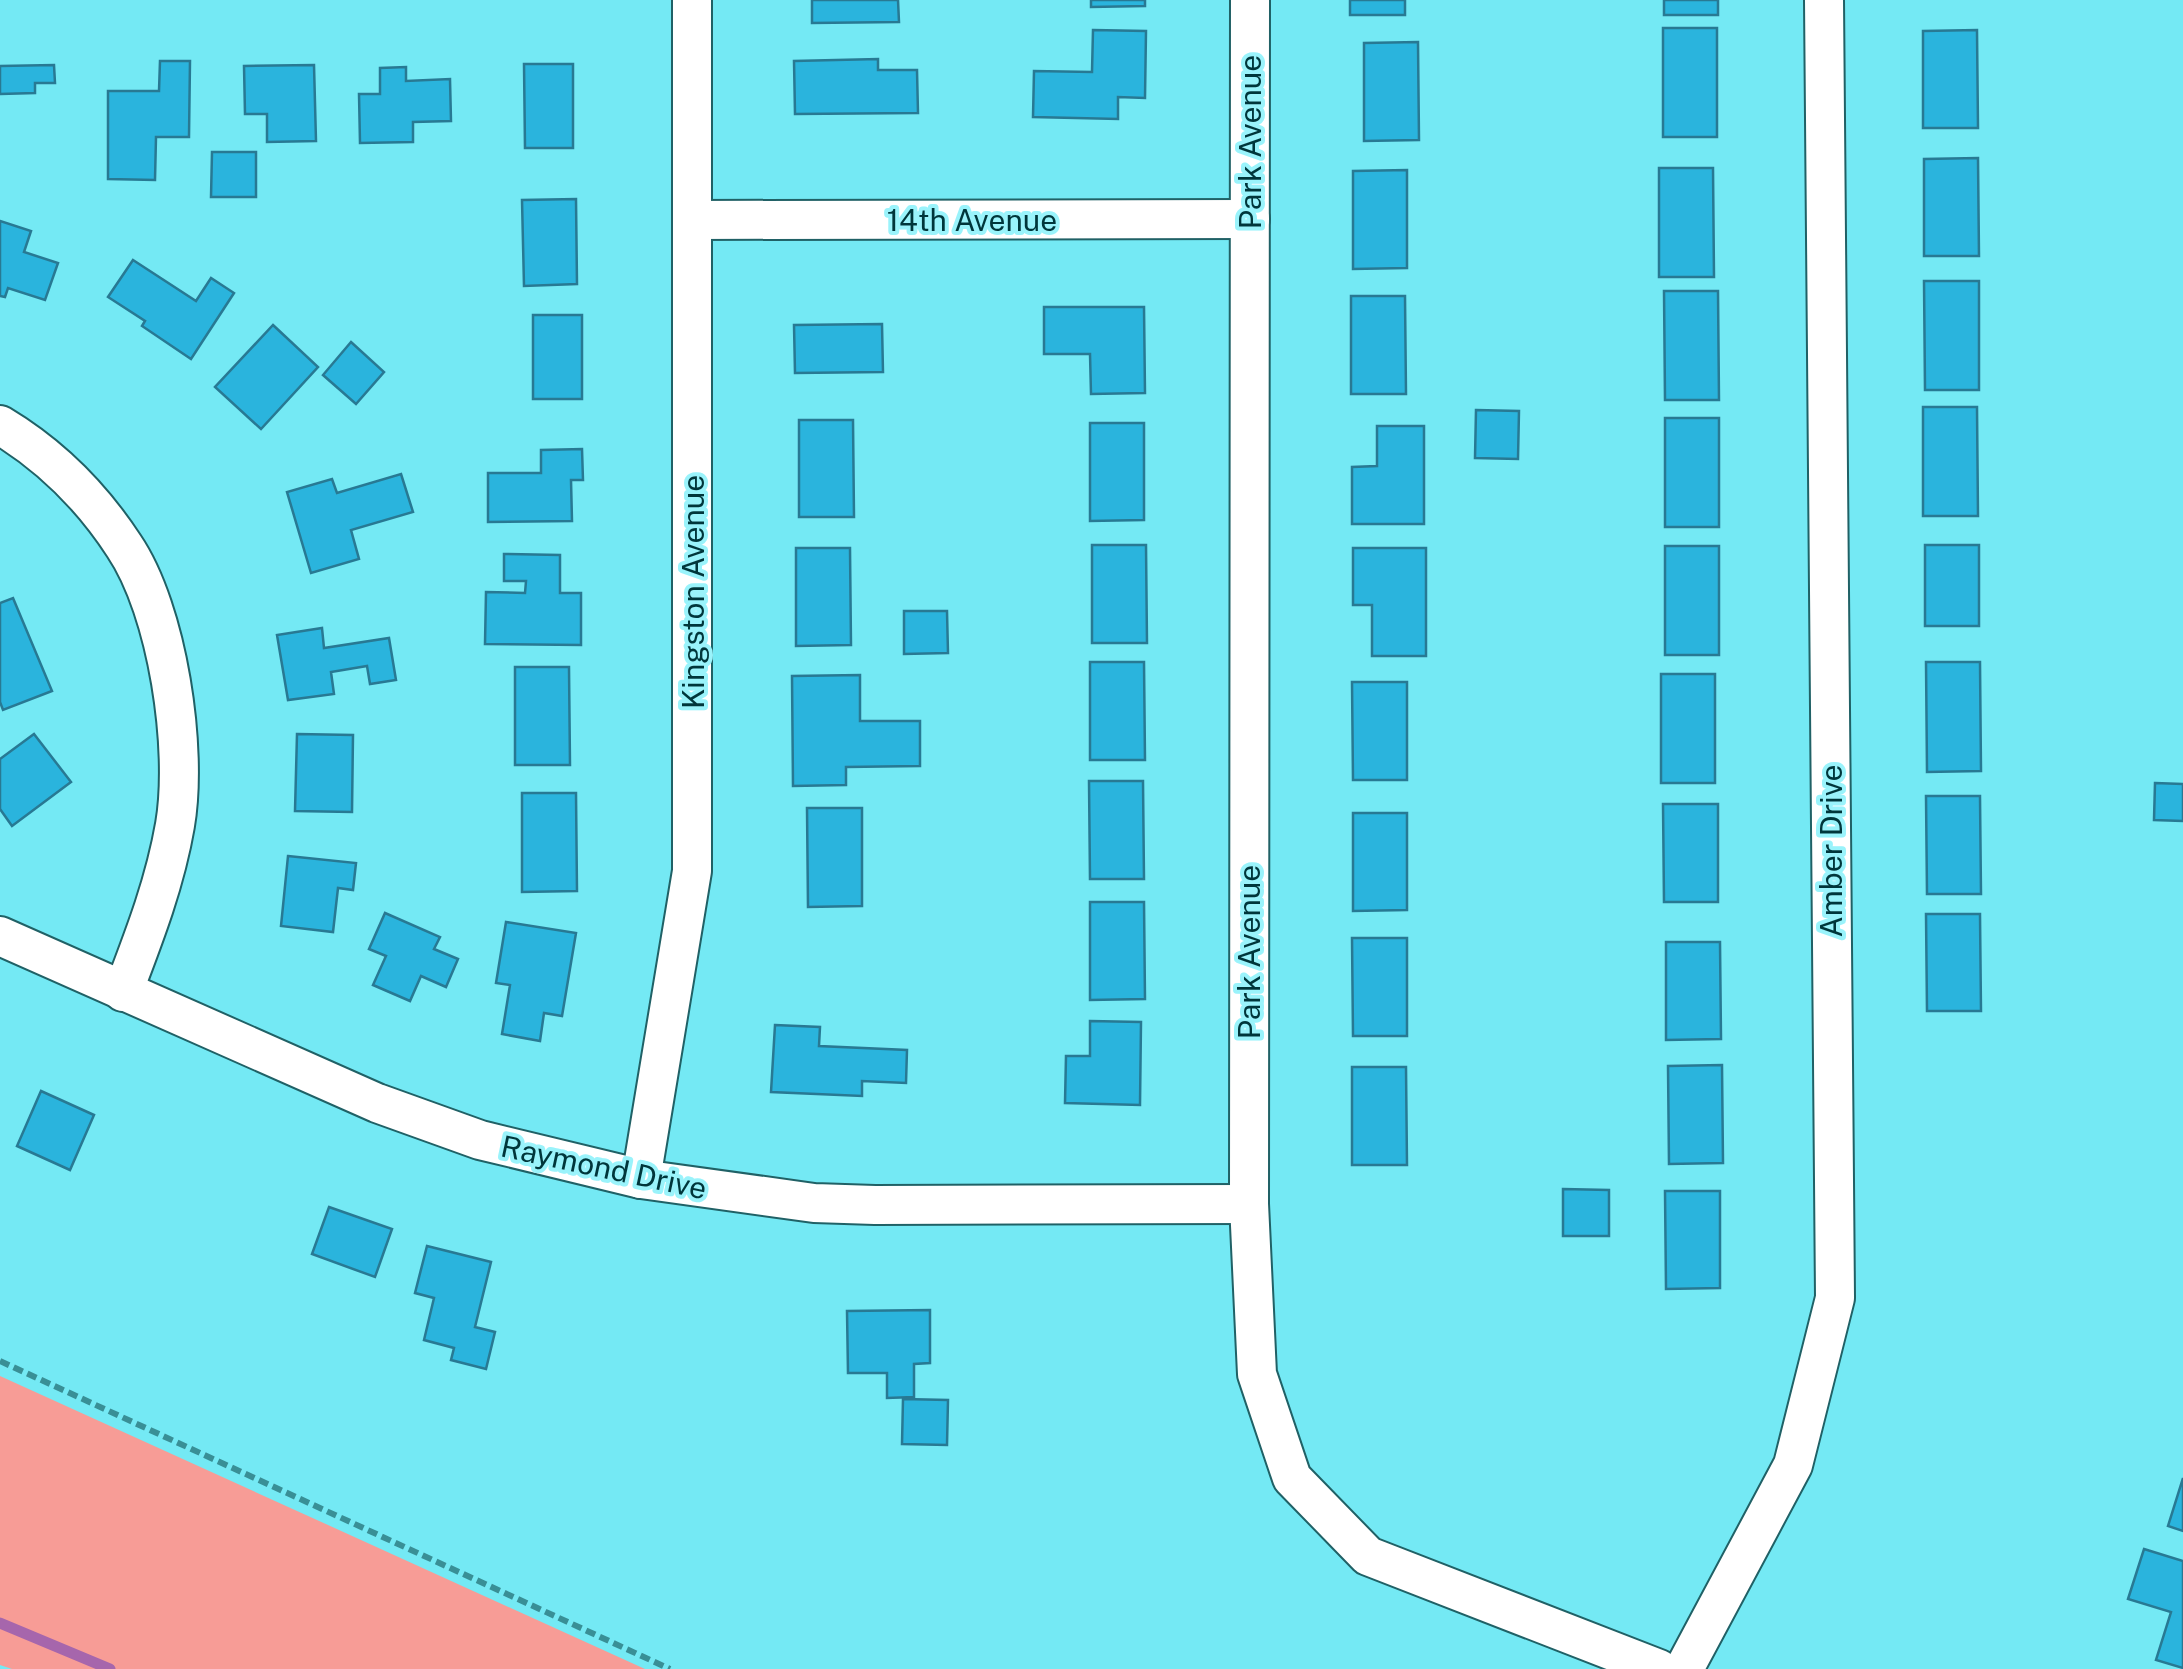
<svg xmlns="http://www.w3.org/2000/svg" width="2183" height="1669" font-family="'Public Sans',sans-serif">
  <rect width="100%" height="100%" fill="#74e9f4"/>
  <polygon fill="#f79c96" points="0,1376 645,1669 12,1669 0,1665"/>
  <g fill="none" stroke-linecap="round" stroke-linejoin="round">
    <polyline stroke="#a666ac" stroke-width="11" points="0,1623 110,1669"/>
  </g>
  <g fill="#2ab4dd" stroke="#287993" stroke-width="2.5">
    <polygon points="812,0 898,0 899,22 812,23"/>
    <polygon points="1091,0 1145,0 1145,6 1091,7"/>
    <rect x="1350" y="0" width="55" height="15"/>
    <rect x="1664" y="0" width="54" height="15"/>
    <rect x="1663" y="28" width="54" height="109"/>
    <polygon points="1093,30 1146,31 1145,98 1118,97 1118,119 1033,117 1034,71 1092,72"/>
    <polygon points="1977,30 1978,128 1923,128 1923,31"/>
    <polygon points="1418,42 1419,140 1364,141 1364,43"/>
    <polygon points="878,59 878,70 917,70 918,113 795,114 794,61"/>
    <polygon points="160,61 190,61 189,137 156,137 155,180 108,179 108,91 159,91"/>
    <polygon points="524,64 573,64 573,148 525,148"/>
    <polygon points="54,65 55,83 35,83 35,93 0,94 0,66"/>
    <polygon points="314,65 316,141 267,142 267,114 245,114 244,66"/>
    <polygon points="406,67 406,81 450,79 451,121 413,122 413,142 360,143 359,94 380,94 380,68"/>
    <polygon points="212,152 256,152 256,197 211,197"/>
    <polygon points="1978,158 1979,256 1924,256 1924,159"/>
    <polygon points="1659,168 1713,168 1714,277 1659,277"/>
    <polygon points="1407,170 1407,268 1353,269 1353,171"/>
    <polygon points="576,199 577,284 524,286 522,200"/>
    <polygon points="0,221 31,231 24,252 58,263 45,300 8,288 5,297 0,296"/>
    <polygon points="133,260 196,301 211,278 234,293 191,359 142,326 145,321 108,297"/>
    <polygon points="1924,281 1979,281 1979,390 1925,390"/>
    <polygon points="1664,291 1718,291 1719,400 1665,400"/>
    <polygon points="1351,296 1405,296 1406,394 1351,394"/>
    <polygon points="1044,307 1144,307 1145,393 1091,394 1090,354 1044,354"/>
    <rect x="533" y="315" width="49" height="84"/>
    <polygon points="882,324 883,372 795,373 794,325"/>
    <polygon points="273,325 318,367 261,429 215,387"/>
    <polygon points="351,342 384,372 356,404 323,375"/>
    <polygon points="1923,407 1977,407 1978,516 1923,516"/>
    <polygon points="1476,410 1519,411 1518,459 1475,458"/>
    <rect x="1665" y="418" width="54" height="109"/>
    <polygon points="799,420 853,420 854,517 799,517"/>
    <polygon points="1090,423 1144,423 1144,520 1090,521"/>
    <polygon points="1377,426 1424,426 1424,524 1352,524 1352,467 1377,466"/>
    <polygon points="582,449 583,480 571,480 572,521 488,522 488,473 541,473 541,450"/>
    <polygon points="401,474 413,512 351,530 359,559 311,573 287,492 332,479 337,493"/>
    <polygon points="1092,545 1146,545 1147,643 1092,643"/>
    <rect x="1925" y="545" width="54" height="81"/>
    <rect x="1665" y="546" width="54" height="109"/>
    <polygon points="796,548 850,548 851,645 796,646"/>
    <polygon points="1353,548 1426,548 1426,656 1372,656 1372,605 1353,605"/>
    <polygon points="504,554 560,555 560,593 581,593 581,645 485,644 486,592 525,593 526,581 504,581"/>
    <polygon points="13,598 52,691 3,710 0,702 0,603"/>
    <polygon points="904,611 947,611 948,653 904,654"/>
    <polygon points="322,628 324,648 389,638 396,680 370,684 367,666 331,672 334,694 288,700 277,635"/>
    <polygon points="1090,662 1144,662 1145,760 1090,760"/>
    <polygon points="1926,662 1980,662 1981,771 1927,772"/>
    <polygon points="515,667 569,667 570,765 515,765"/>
    <rect x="1661" y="674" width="54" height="109"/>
    <polygon points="860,675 860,721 920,721 920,766 846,767 846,785 793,786 792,676"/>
    <polygon points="1352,682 1407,682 1407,780 1353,780"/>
    <polygon points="34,734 71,782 12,826 0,809 0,759"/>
    <polygon points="297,734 353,735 352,812 295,811"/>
    <polygon points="1089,781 1143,781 1144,879 1090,879"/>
    <polygon points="2155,783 2183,784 2183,821 2154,820"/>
    <polygon points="522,793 576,793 577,891 522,892"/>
    <polygon points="1926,796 1980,796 1981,894 1927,894"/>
    <polygon points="1663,804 1718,804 1718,902 1664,902"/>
    <polygon points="807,808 862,808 862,906 808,907"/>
    <polygon points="1353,813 1407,813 1407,910 1353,911"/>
    <polygon points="288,856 356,863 353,890 338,888 333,932 281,926"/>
    <polygon points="1090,902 1144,902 1145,999 1090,1000"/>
    <polygon points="385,913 440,937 434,949 458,959 446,987 421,976 410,1001 373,985 386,956 369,949"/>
    <polygon points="1926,914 1980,914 1981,1011 1927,1011"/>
    <polygon points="506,922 576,933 562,1016 544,1013 540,1041 502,1034 510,985 496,983"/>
    <polygon points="1352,938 1407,938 1407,1036 1353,1036"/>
    <polygon points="1666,942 1720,942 1721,1039 1666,1040"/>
    <polygon points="1090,1021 1141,1022 1140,1105 1065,1103 1066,1056 1090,1056"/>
    <polygon points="775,1025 820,1027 819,1046 907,1050 906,1083 862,1081 862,1096 771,1092"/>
    <polygon points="1722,1065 1723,1163 1669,1164 1668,1066"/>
    <polygon points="1352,1067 1406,1067 1407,1165 1352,1165"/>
    <polygon points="41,1091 94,1115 70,1170 17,1146"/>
    <polygon points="1563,1189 1609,1190 1609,1236 1563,1236"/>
    <polygon points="1665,1191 1720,1191 1720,1288 1666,1289"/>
    <polygon points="329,1207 392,1229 375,1277 312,1254"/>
    <polygon points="427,1246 491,1262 475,1327 495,1332 486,1369 451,1360 454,1348 424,1340 434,1298 415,1293"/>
    <polygon points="930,1310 930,1363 914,1364 914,1397 887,1398 887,1373 848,1373 847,1311"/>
    <polygon points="903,1399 948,1400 947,1445 902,1444"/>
    <polygon points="2183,1478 2183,1531 2168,1526"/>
    <polygon points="2144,1549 2183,1561 2183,1668 2156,1660 2171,1612 2128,1599"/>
  </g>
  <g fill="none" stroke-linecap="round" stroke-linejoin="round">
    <g stroke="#206166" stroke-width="42">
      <g id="minor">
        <polyline points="1250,0 1249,1204 1257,1374 1292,1478 1368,1556 1659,1669"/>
        <polyline points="693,220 1250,219"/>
        <path d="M 0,425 C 50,455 92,497 124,546 C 168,611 188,749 175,825 C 165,883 144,937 123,992"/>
        <polyline points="0,936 377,1103 480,1140 641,1179 814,1203 875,1205 1249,1204"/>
        <polyline points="641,1179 692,871 692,0"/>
        <polyline points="1684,1669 1793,1465 1835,1298 1824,0"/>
      </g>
    </g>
    <polyline stroke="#398f96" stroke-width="6" stroke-dasharray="10 5" stroke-linecap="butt" points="0,1361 670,1669"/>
    <use href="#minor" stroke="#fff" stroke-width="38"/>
  </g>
  <g text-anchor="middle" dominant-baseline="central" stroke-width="8" stroke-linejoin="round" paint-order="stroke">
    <g font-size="30" fill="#00363b" stroke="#9af3fb">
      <text transform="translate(1250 142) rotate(-90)">Park Avenue</text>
      <text x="972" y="220">14th Avenue</text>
      <text transform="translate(693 592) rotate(-90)">Kingston Avenue</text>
      <text transform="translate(1831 851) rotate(-90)">Amber Drive</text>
      <text transform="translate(1249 952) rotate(-90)">Park Avenue</text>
      <text transform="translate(604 1167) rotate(12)">Raymond Drive</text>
    </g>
  </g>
</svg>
